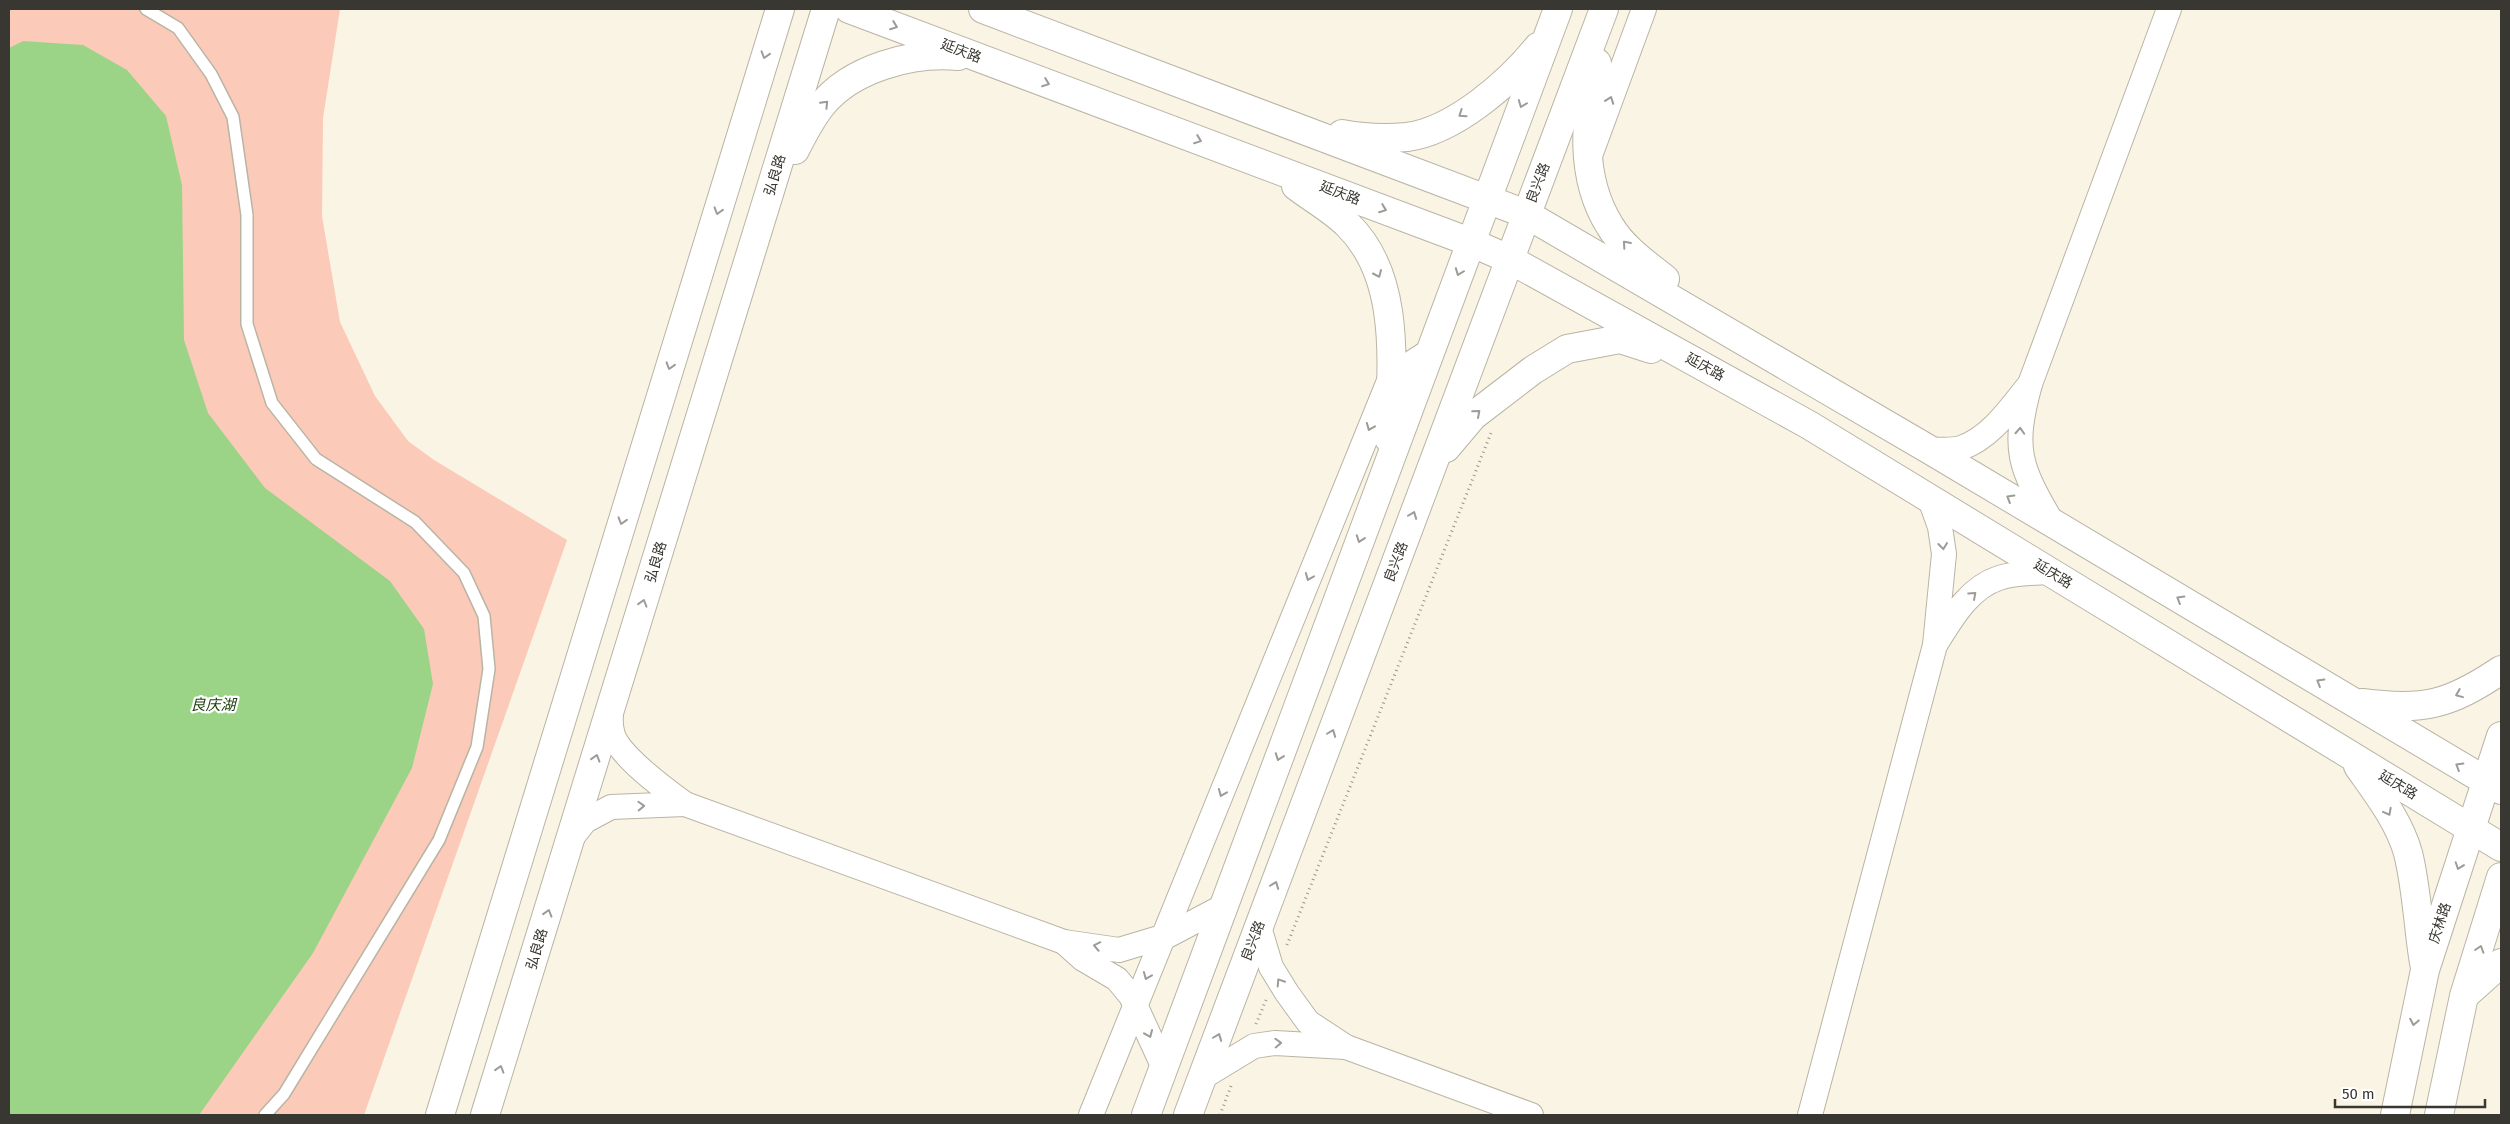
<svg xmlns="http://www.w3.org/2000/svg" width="2510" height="1124" font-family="'Fira Sans','Noto Sans SC',sans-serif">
  <rect width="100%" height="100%" fill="#faf4e4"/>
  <polygon fill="#fbcab8" points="9,9 340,9 323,118 322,216 340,322 375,396 408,441 434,460 567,540 364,1115 9,1115"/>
  <polygon fill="#9bd487" points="23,41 83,45 127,70 166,116 182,185 184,340 208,413 265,488 390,581 424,629 433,684 412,768 313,953 199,1115 9,1115 9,48"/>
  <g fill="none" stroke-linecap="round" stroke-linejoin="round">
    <g stroke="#bab4a5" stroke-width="14">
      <polyline id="lane" points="146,9 178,28 211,74 233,117 247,215 247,324 272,403 316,459 415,522 464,573 484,616 489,669 477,747 439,840 284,1094 265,1115"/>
    </g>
    <g stroke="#bab4a5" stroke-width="26">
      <g id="street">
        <polyline points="1591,153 1644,9"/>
        <polyline points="2030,384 2169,9"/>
        <path d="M 1930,450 C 1939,449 1952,451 1961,448 C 1991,438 2011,407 2030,384 C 2012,450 2019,466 2053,524"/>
        <path d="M 1930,499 L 1940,527 L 1944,554 L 1935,645 C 1951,620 1968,588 1999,578 C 2014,573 2033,573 2049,572"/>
        <polyline points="685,804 1064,942"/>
        <path d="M 570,840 L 585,821 L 611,807 L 685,804 C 667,791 615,753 612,731 C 610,724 611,716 611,708"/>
        <polyline points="1346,1047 1531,1115"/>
        <polyline points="1164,1068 1131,996 1117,979 1083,959 1064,942 1119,950 1169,935 1224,906"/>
        <polyline points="1203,1077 1254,1046 1275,1043 1346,1047 1308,1022 1287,993 1271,967 1259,927"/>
        <polyline points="1091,1115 1391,376 1430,351"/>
        <polyline points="1810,1115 1935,645"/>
      </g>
    </g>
    <g stroke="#bab4a5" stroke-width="30">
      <g id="secondary">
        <polyline points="849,9 1470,242 1509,259 1809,425 2501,847"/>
        <polyline points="983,9 1526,214 1930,450 2501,790"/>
        <path d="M 1597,63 C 1585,118 1579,177 1610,226 C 1623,248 1645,263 1665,279"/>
        <path d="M 1342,134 C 1363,138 1386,139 1407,137 C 1454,131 1509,83 1538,47"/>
        <path d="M 795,150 C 803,134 810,120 821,106 C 851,68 912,52 958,56"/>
        <path d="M 1296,186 C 1313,199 1333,210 1348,225 C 1403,279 1391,370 1389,439"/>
        <polyline points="1446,448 1473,416 1533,370 1567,349 1620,339 1651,349"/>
        <path d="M 2362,703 C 2424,711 2449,705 2501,670"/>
        <path d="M 2358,766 C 2377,793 2399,821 2408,853 C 2417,889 2418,927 2424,963"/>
        <polyline points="2465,995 2501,963"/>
        <polyline points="440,1115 780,9"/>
        <polyline points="485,1115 826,9"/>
        <polyline points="1146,1115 1558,9"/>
        <polyline points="1188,1115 1604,9"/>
        <polyline points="2395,1115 2425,970 2501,736"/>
        <polyline points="2439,1115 2464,996 2501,877"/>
      </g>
    </g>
    <g stroke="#99958a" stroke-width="3" stroke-dasharray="1 4" stroke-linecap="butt">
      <polyline points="1287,945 1491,433"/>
      <polyline points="1256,1024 1266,1000"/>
      <polyline points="1220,1115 1231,1086"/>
    </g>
    <use href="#lane" stroke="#fff" stroke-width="11"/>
    <use href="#street" stroke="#fff" stroke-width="24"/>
    <use href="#secondary" stroke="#fff" stroke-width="28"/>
  </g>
  <defs><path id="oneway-chevron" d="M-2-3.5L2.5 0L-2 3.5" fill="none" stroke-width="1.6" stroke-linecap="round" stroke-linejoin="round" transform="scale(1.25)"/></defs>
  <g stroke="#9c9b98">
    <use href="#oneway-chevron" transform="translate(894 26) rotate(21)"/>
    <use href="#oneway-chevron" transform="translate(765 55) rotate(107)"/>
    <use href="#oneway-chevron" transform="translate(1046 83) rotate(21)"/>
    <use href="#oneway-chevron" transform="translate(1610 100) rotate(-70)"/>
    <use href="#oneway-chevron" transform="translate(825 104) rotate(-46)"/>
    <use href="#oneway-chevron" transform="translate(1522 104) rotate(111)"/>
    <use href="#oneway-chevron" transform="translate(1462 114) rotate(146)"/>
    <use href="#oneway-chevron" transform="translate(1198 140) rotate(21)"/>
    <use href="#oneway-chevron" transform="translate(1383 209) rotate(21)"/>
    <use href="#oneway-chevron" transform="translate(718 211) rotate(107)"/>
    <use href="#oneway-chevron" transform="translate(1626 244) rotate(-131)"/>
    <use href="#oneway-chevron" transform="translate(1459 272) rotate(111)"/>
    <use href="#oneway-chevron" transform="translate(1378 274) rotate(66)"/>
    <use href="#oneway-chevron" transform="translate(670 366) rotate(107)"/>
    <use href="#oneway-chevron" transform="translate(1477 413) rotate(-41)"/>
    <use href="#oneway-chevron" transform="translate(1370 427) rotate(112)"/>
    <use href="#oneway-chevron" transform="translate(2020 431) rotate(-87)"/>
    <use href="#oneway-chevron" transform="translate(2010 498) rotate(-149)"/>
    <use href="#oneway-chevron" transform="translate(1413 515) rotate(-69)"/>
    <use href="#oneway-chevron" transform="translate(622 521) rotate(107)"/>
    <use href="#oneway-chevron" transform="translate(1360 539) rotate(110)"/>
    <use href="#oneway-chevron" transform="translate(1943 546) rotate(83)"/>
    <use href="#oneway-chevron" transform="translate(1309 577) rotate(112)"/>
    <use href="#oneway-chevron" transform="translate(1973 595) rotate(-42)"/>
    <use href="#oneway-chevron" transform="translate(2180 599) rotate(-149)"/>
    <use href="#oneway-chevron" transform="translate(643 603) rotate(-73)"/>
    <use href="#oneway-chevron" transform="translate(2320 682) rotate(-149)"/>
    <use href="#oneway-chevron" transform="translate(2459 694) rotate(158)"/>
    <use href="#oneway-chevron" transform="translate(1332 733) rotate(-69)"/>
    <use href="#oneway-chevron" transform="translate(1279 757) rotate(110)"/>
    <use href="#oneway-chevron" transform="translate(596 758) rotate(-73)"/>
    <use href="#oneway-chevron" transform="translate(2459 766) rotate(-149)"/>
    <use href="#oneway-chevron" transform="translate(1222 793) rotate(112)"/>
    <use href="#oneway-chevron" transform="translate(641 806) rotate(-2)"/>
    <use href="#oneway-chevron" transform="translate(2388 812) rotate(62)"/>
    <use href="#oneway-chevron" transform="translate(2459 866) rotate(109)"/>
    <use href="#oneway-chevron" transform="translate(1275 885) rotate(-69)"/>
    <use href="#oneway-chevron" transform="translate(548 913) rotate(-73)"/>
    <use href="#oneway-chevron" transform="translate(1097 946) rotate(-169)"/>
    <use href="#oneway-chevron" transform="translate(2480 949) rotate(-72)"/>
    <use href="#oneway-chevron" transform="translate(1147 976) rotate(112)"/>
    <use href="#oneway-chevron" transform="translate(1280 982) rotate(-123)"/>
    <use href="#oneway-chevron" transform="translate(2414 1022) rotate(101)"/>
    <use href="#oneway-chevron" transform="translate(1149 1034) rotate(67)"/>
    <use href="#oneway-chevron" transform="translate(1218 1037) rotate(-69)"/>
    <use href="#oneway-chevron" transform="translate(1278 1043) rotate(-2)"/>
    <use href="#oneway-chevron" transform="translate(500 1069) rotate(-73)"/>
  </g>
  <g text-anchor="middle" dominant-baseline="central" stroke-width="4.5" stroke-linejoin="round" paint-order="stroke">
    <g font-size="14" fill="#393731" stroke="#fff">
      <text transform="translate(961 51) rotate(21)">延庆路</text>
      <text transform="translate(775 175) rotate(-73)">弘良路</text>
      <text transform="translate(1538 183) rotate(-69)">良兴路</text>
      <text transform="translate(1340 193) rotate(21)">延庆路</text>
      <text transform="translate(1705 367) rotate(29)">延庆路</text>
      <text transform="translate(656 562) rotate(-73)">弘良路</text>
      <text transform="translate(1396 562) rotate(-69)">良兴路</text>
      <text transform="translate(2053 574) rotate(31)">延庆路</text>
      <text transform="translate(2398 785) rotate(31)">延庆路</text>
      <text transform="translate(2440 923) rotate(-72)">庆林路</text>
      <text transform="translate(1253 941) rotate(-69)">良兴路</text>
      <text transform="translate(537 949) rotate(-73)">弘良路</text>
    </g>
    <g font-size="15" font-style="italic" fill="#183c07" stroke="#fff">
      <text x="213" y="705">良庆湖</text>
    </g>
  </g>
  <rect width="2510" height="1124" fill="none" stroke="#393731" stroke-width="20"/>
  <path d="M2335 1099v8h150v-8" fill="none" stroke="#393731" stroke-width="2.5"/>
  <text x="2342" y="1099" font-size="15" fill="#393731" stroke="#ffffff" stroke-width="4" paint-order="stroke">50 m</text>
</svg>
